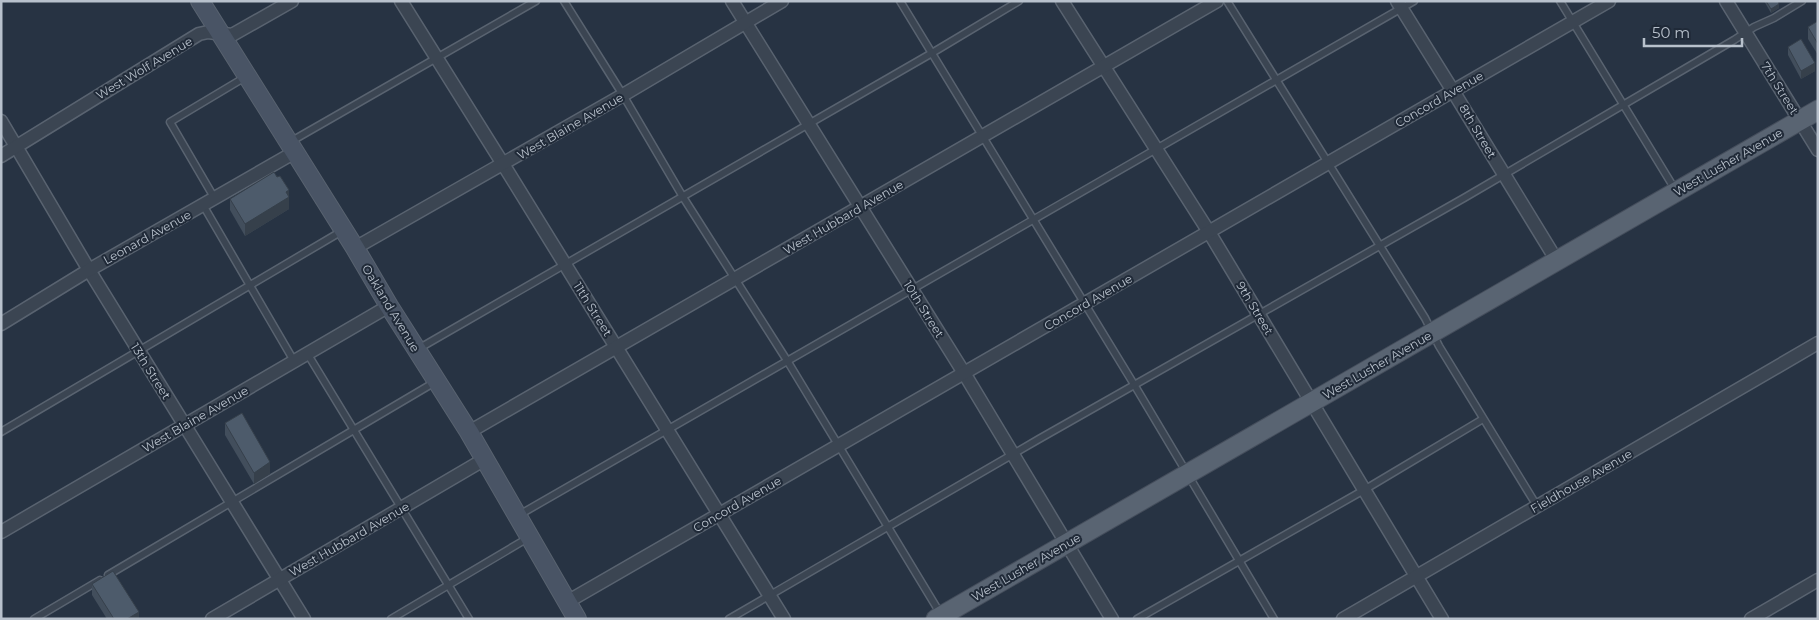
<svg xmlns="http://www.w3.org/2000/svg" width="1819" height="620" font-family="Montserrat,sans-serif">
  <rect width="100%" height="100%" fill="#273343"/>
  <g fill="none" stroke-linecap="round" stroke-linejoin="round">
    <g stroke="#596370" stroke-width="9">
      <g id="lane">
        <polyline points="564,1 623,95 683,197 788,362 940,613"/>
        <polyline points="900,1 1135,386 1274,619"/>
        <polyline points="1227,1 1425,318 1439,346 1537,506"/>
        <polyline points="1560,1 1676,191"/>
        <polyline points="290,142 536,1"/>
        <polyline points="215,199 170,122 247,76"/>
        <polyline points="203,205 294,361"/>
        <polyline points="418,349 932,53 1019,1"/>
        <polyline points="307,353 469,619"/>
        <polyline points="1,432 342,231"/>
        <polyline points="519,515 1414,1"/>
        <polyline points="108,575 435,382"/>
        <polyline points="34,619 100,580"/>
        <polyline points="391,619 528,538"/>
        <polyline points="729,619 1039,439 1464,198 1734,40 1754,27 1774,18 1802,1"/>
        <polyline points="1137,619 1364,490 1483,419"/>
      </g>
    </g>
    <g stroke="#596370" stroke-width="15">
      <g id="street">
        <polyline points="401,1 503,164 784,619"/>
        <polyline points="732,1 964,373 1112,619"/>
        <polyline points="1062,1 1209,232 1442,619"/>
        <polyline points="1397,1 1453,91 1557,261"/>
        <polyline points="1726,1 1818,150"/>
        <polyline points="1,121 89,270 304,619"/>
        <polyline points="1,156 199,34 208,32 232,35 292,1"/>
        <polyline points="355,248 623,95 782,1"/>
        <polyline points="1,324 89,270 295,152"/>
        <polyline points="469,432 1217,1"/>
        <polyline points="1,532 389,306"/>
        <polyline points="567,602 1609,1"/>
        <polyline points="212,619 485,459"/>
        <polyline points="1343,619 1818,343"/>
        <polyline points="1751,619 1818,580"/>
      </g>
    </g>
    <g stroke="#596370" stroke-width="20">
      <polyline id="secondary" points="200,1 355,248 389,306 469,432 577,619"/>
    </g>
    <g stroke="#454e5c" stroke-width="21">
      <polyline id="primary" points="936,619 1818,110"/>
    </g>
    <use href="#lane" stroke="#3b4552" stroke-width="6"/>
    <use href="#street" stroke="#3b4552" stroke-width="12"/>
    <use href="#secondary" stroke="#495465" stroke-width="18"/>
    <use href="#primary" stroke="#596472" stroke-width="19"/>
  </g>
  <g fill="#424e5c">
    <polygon points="1764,1 1778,1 1779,8 1771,13"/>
    <polygon points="1818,21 1818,55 1808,39 1808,27"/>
    <polygon points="1788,47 1815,71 1801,79 1788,55"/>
    <polygon points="289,196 289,209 245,236 230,210 230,199"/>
    <polygon points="225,423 270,474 254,484 225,435"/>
    <polygon points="92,584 139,619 107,619 92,595"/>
  </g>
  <g fill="#36404b">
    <polygon points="1779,4 1779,8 1771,13 1771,9"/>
    <polygon points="1815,63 1815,71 1801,79 1801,71"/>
    <polygon points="289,190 289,209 245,236 245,224"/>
    <polygon points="270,462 270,474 254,484 254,473"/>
    <polygon points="139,612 139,619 127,619"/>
  </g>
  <g fill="#4d5b6b" stroke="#36404b">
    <polygon points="1766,1 1778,1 1779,4 1771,9"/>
    <polygon points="1818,21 1818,44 1808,27"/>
    <polygon points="1801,39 1815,63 1801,71 1788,47"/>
    <polygon points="274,172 277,177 280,176 289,190 286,192 289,197 245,224 230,199"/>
    <polygon points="242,413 270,462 254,473 225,423"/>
    <polygon points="113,571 139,612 127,619 114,619 92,584"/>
  </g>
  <g text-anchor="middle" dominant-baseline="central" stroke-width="4" stroke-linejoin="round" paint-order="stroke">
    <g font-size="12" fill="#b8c1cc" stroke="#202a38">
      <text transform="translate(144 68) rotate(-31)">West Wolf Avenue</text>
      <text transform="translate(1780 88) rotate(58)">7th Street</text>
      <text transform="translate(1439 99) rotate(-30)">Concord Avenue</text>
      <text transform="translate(570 126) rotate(-30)">West Blaine Avenue</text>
      <text transform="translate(1478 131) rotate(59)">8th Street</text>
      <text transform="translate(1728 162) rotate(-30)">West Lusher Avenue</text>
      <text transform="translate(843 217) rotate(-30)">West Hubbard Avenue</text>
      <text transform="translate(147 237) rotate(-29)">Leonard Avenue</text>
      <text transform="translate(1088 302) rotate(-30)">Concord Avenue</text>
      <text transform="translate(391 308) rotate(59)">Oakland Avenue</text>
      <text transform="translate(1255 308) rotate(59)">9th Street</text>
      <text transform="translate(593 309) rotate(58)">11th Street</text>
      <text transform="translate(924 309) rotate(58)">10th Street</text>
      <text transform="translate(1377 365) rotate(-30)">West Lusher Avenue</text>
      <text transform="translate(151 371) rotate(58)">13th Street</text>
      <text transform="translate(195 419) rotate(-30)">West Blaine Avenue</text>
      <text transform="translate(1581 481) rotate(-30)">Fieldhouse Avenue</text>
      <text transform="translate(737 504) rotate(-30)">Concord Avenue</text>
      <text transform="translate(349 539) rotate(-30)">West Hubbard Avenue</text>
      <text transform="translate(1026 567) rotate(-30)">West Lusher Avenue</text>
    </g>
  </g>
  <rect width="1819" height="620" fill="none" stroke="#b8c1cc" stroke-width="5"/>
  <path d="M1644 38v8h98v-8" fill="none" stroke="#b8c1cc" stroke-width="2.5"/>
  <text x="1652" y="38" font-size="15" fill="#b8c1cc" stroke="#202a38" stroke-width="4" paint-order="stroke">50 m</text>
</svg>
